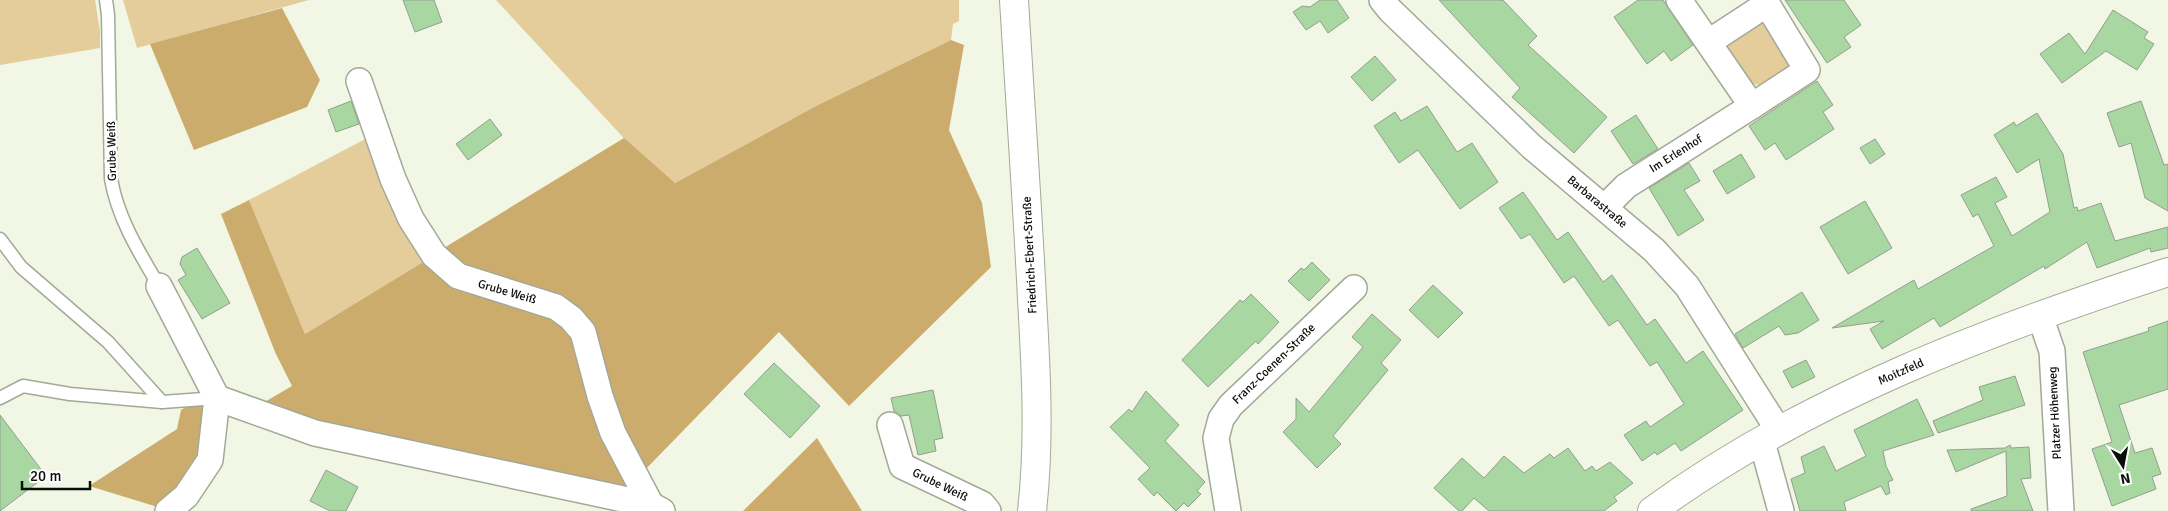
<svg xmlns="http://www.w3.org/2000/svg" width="2168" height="511" font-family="Signika,sans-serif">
  <rect width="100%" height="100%" fill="#f1f7e4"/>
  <g fill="#e5cc9b">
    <polygon points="0,0 95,0 100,31 100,48 0,65"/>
    <polygon points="123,0 309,0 137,48"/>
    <polygon points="496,0 959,0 959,21 953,24 951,40 816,106 675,183 633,148"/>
    <polygon points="1758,20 1766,22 1790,64 1789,67 1760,85 1752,84 1728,49 1726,44"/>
    <polygon points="371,136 428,259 305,334 249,200"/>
  </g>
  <g fill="#ccac6d">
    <polygon points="282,8 320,80 307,107 194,150 150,44"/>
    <polygon points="951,40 964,45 949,130 982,203 991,267 849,406 779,332 642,473 620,434 588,328 476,276 439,251 624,138 675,183 816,106"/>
    <polygon points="249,200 305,334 428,259 566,322 631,483 626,487 343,432 263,403 292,386 275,352 221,214"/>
    <polygon points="206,395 196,460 186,480 161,508 89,486 177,429 181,410"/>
    <polygon points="817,438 862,511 743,511"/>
  </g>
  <g fill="#a8d7a1" stroke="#929f90">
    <polygon points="403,0 434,0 442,22 415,32"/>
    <polygon points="1320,0 1337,0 1349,18 1328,33 1320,21 1306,30 1293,12 1302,6 1310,7"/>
    <polygon points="1439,0 1503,0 1537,36 1528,45 1607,117 1574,153 1512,97 1520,88"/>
    <polygon points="1638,0 1663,0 1693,45 1671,61 1664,51 1647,64 1614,17"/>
    <polygon points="1785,0 1844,0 1861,25 1844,37 1851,47 1827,63"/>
    <polygon points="2113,10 2148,32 2144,38 2154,44 2137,70 2106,51 2062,83 2040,54 2069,33 2085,54"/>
    <polygon points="1375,56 1396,80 1372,101 1351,77"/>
    <polygon points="1817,81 1833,105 1823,112 1834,129 1786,160 1775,143 1765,150 1749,126"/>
    <polygon points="351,101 359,124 336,132 328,110"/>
    <polygon points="2141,101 2164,165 2168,164 2168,211 2145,198 2131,143 2119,147 2107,113"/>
    <polygon points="1427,106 1457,152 1472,143 1498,182 1460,209 1418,150 1399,163 1374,126 1395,112 1401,121"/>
    <polygon points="2037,113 2063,154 2074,208 2077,207 2078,211 2101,203 2115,241 2168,227 2168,248 2151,252 2150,248 2097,268 2087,242 2045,269 2044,266 1940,327 1934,318 1882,349 1870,329 1884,321 1832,328 1914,280 1918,289 1994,246 1978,214 1973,217 1961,195 1996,177 2007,197 1995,203 2012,236 2050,212 2039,159 2017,173 1994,135 2014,122 2016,126"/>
    <polygon points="1636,115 1658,149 1633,164 1611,131"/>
    <polygon points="490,119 502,135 468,160 456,144"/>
    <polygon points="1875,139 1885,154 1870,164 1860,148"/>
    <polygon points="1741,154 1755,177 1727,194 1713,171"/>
    <polygon points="1689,163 1700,181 1684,190 1704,220 1678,236 1649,188"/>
    <polygon points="1523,192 1557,240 1568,232 1603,282 1612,275 1647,325 1655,319 1686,363 1703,351 1743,410 1681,451 1675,443 1657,455 1655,452 1642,461 1624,435 1646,421 1650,427 1684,404 1657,362 1650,366 1618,320 1609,326 1574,276 1564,283 1530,234 1521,239 1499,208"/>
    <polygon points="1865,201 1892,248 1848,274 1820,227"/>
    <polygon points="197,248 230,303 202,319 178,280 186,275 180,264 182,257"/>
    <polygon points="1312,262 1330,280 1309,301 1288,281 1301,268 1304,270"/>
    <polygon points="1433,285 1463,313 1438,338 1409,310"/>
    <polygon points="1802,292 1819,320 1798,333 1785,335 1779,326 1743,348 1735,334"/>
    <polygon points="1251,294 1279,322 1258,344 1256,341 1208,387 1182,360 1240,300 1243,302"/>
    <polygon points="1372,314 1401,340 1381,363 1388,370 1333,436 1341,444 1317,468 1283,432 1296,419 1296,398 1309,412 1363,347 1352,337"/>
    <polygon points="2168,321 2168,389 2119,405 2135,453 2152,448 2161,474 2152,477 2156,489 2112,506 2092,449 2112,442 2083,352 2149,331 2148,328"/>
    <polygon points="1806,360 1815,377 1792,388 1783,371"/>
    <polygon points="774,363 820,406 790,438 744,394"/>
    <polygon points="2015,376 2025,405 1938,433 1933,421 1983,400 1979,387"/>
    <polygon points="933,390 943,438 934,440 936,451 918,455 909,415 901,416 894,411 891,398"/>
    <polygon points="1146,391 1179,425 1165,441 1205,482 1197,491 1201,494 1188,507 1184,503 1176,511 1157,492 1154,496 1138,479 1150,468 1110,427 1129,409 1132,412"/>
    <polygon points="1917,399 1934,435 1883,451 1886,466 1893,480 1888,482 1890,493 1886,495 1881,486 1844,502 1846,511 1800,511 1791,479 1805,473 1801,457 1824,446 1836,471 1866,456 1854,430"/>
    <polygon points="0,415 46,476 0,511"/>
    <polygon points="2010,445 2011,448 2029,447 2031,478 2021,479 2033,511 1971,511 1971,509 2007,496 2006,451 1956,472 1947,450 2005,448"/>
    <polygon points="1568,448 1585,471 1592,466 1596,471 1610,462 1633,483 1614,497 1617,501 1604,511 1489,511 1474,498 1462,511 1459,511 1434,488 1462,458 1484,478 1504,456 1524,473 1550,454 1554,458"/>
    <polygon points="326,470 358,487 346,511 330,511 310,501"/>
  </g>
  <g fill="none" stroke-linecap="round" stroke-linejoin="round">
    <g stroke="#a3a997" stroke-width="15">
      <g id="lane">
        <path d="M 106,0 L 108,15 L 111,179 C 118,219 139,252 159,286"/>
        <polyline points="0,239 21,267 108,342 162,402 217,398"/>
        <polyline points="0,398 23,386 70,394 162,402"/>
      </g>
    </g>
    <g stroke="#a3a997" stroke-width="28">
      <g id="street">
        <polyline points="1382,0 1390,10 1532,147 1654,250 1687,286 1779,431"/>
        <polyline points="1709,42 1767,4 1807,70 1752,106"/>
        <polyline points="359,81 393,179 411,219 434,255 458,276 556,307 571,318 583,332 600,396 613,433 651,505"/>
        <polyline points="1605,207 1626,186 1752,106 1679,0"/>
        <polyline points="159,286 217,398"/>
        <polyline points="2040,316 2052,351 2061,511"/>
        <polyline points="890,425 902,466 982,504 988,511"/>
        <polyline points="1762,442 1781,511"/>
        <polyline points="168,511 186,496 210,460 217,398 315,433 651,505 662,511"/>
        <polyline points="1228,511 1216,438 1221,419 1231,405 1354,288"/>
      </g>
    </g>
    <g stroke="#a3a997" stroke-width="30">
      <g id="secondary">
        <path d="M 1014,0 C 1020,100 1027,199 1032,299 C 1036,369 1040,441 1032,511"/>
        <path d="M 1652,511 C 1805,399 1989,330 2168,272"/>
      </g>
    </g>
    <use href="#lane" stroke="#fff" stroke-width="12"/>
    <use href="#street" stroke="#fff" stroke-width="25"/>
    <use href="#secondary" stroke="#fff" stroke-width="28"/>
  </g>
  <g text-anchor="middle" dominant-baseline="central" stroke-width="5" stroke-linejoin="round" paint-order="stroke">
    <g font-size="12" fill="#0b0d08" stroke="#fff">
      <text transform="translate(112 151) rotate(-91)">Grube Weiß</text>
      <text transform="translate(1676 154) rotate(-32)">Im Erlenhof</text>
      <text transform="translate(1597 202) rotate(40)">Barbarastraße</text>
      <text transform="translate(1030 255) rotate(-93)">Friedrich-Ebert-Straße</text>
      <text transform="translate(507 292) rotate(16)">Grube Weiß</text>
      <text transform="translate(1274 364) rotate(-44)">Franz-Coenen-Straße</text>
      <text transform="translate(1901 372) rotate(-24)">Moitzfeld</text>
      <text transform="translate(2055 413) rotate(-93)">Platzer Höhenweg</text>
      <text transform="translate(940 485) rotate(26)">Grube Weiß</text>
    </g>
  </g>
  <g transform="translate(2123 466) rotate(169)" stroke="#ffffff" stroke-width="4" paint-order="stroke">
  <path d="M0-4L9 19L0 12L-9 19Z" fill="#0b0d08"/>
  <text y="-8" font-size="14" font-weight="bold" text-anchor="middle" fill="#0b0d08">N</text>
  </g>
  <path d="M22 481v8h68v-8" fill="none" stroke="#0b0d08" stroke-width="2.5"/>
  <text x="30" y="481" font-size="15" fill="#0b0d08" stroke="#ffffff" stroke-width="4" paint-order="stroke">20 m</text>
</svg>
